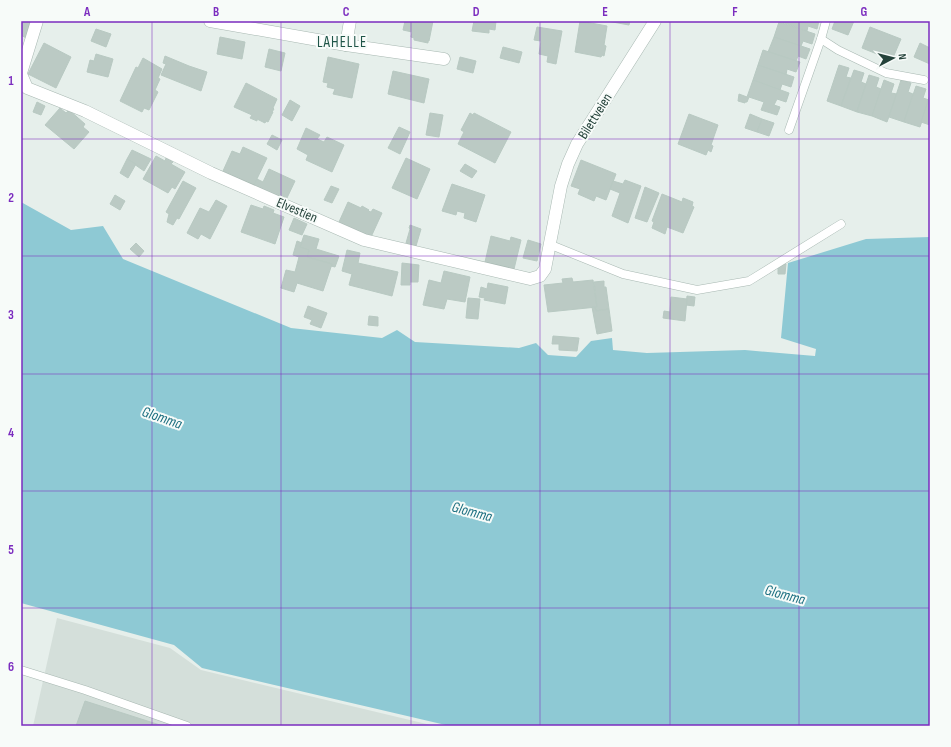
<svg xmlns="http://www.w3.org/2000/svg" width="951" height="747" font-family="'Sofia Sans Condensed',sans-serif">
  <rect width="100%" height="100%" fill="#e6efeb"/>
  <polygon fill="#d4dfda" points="57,618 170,648 201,670 435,726 33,726"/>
  <polygon fill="#8ec9d4" points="21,202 71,230 103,226 123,259 291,328 382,338 397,330 415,342 519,348 536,343 548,355 576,357 591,341 612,338 613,350 647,353 745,350 815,356 816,349 781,338 788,263 866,239 930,237 930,726 450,726 202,668 174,645 21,603"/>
  <g fill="#bbcac4" stroke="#b8c9c2">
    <polygon points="21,21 34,21 26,38 21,35"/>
    <polygon points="405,21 433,21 429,41 428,41 428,43 414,40 414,38 411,37 412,32 403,30"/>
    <polygon points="474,21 496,21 495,30 489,29 489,33 472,31"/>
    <polygon points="580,21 607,26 604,45 606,46 604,56 602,55 601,57 575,52"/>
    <polygon points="607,21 630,21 629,25"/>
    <polygon points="779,21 819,21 817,29 808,26 807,31"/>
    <polygon points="835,21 854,21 848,35 832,29"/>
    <polygon points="779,22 815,34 812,44 803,41 801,46 774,37"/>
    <polygon points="537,27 562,31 556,64 547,62 548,56 539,54 541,41 534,40"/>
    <polygon points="870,27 901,39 892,60 862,48"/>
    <polygon points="96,29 111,34 106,47 91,41"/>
    <polygon points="220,37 245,42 242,59 217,54"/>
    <polygon points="774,37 810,49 806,59 798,56 796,61 768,52"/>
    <polygon points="44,43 71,57 56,88 28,74"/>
    <polygon points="920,43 930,48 930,64 914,57"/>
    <polygon points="503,47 522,52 519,63 500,58"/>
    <polygon points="269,49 285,53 281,71 265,67"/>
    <polygon points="763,50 800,62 796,72 787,69 786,75 758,65"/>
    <polygon points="96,54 113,59 108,77 87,72 90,60 94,61"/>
    <polygon points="165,56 189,66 207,72 201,91 161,75 166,64 163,63"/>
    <polygon points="328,57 359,64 352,98 333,94 335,89 327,87 328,83 323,82"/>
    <polygon points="460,57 476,61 473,73 457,69"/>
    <polygon points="143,58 162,69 158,78 160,79 155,90 158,92 149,110 144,108 142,112 120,101 136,67 138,68"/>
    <polygon points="758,65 794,77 791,87 782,84 780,90 753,80"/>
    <polygon points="839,65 849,68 846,77 851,78 841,106 827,101"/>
    <polygon points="854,70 864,73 861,82 866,84 857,112 841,106"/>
    <polygon points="393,71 429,79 424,103 388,94"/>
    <polygon points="869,75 879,78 876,87 881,89 872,116 857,112"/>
    <polygon points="753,80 789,93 786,102 777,99 774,105 780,107 777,115 761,110 764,102 749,97 747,102 745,102 745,103 738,101 739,94 747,97"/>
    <polygon points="884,80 894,84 891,93 897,94 887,122 872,116"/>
    <polygon points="901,80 911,83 908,92 913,94 904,122 889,117"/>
    <polygon points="246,83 277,99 273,108 274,109 272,112 273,112 268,122 266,121 265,123 257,119 257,121 250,118 252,115 234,107"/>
    <polygon points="916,86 926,89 923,98 929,100 920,127 904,122"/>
    <polygon points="930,95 930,125 921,122"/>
    <polygon points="290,100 300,106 292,121 282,115"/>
    <polygon points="37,102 45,106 41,115 33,112"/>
    <polygon points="60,108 66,113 69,110 85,124 83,127 89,132 74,149 45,125"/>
    <polygon points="430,113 443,115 439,137 426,135"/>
    <polygon points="470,113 473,115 474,113 511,132 495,163 458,144 464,132 461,130"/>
    <polygon points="689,114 718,125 711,145 713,146 711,152 708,150 706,155 678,144"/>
    <polygon points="750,114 762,119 757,132 745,128"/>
    <polygon points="762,119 774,123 769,136 757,132"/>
    <polygon points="399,127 410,132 400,154 388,148"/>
    <polygon points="306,128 320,135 317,139 324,142 327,137 344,145 332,172 306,160 308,155 297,149"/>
    <polygon points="272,135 282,140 277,150 267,144"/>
    <polygon points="243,147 267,158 254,185 223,171 232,151 240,154"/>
    <polygon points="132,150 151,159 144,171 127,159"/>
    <polygon points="156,156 165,161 166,158 173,162 171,164 185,172 175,189 172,187 168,193 143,179"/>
    <polygon points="406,158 430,169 417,199 392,188"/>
    <polygon points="127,159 136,164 128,178 120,173"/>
    <polygon points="581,160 616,174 606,200 596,196 594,201 578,194 580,189 571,186"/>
    <polygon points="465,164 477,171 472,178 460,171"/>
    <polygon points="269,169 295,181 286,200 254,185 257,179 263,182"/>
    <polygon points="625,180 641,186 628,223 612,216 620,193 610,189 613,181 623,184"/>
    <polygon points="183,181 196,188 179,219 177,218 173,225 167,222 169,214 166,212"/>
    <polygon points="452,184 485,195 476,222 464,218 465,213 457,211 456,215 442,211"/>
    <polygon points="331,186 339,189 332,203 324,200"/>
    <polygon points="645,187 659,193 647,222 635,218"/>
    <polygon points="662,194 682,202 683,198 693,202 692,206 694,207 683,233 667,227 665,234 652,228 654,222 652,221"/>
    <polygon points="115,195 125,201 120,210 110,204"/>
    <polygon points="216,200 227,206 210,239 201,234 198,239 187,233 200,208 209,212"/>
    <polygon points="348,202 361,208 362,206 369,210 368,211 371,212 373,209 382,213 371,237 339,222"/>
    <polygon points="251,205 263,209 264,206 274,210 273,213 284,217 275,244 241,232"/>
    <polygon points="294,218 307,224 302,235 289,230"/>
    <polygon points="410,225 421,229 416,246 406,243 410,229 409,228"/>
    <polygon points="304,235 319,239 316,249 339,256 335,267 331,266 332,264 307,257 309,250 300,247"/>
    <polygon points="491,236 510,241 511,237 521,240 514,269 485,262"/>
    <polygon points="528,240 541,244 537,261 523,258"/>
    <polygon points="297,241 302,243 300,247 309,250 307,257 332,264 323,291 297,283 294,292 281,288 286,270 295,272 299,257 293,255"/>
    <polygon points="136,243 144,251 139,257 130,249"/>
    <polygon points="347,250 360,253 358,263 398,272 392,296 349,285 352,274 342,271"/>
    <polygon points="402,263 419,265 418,282 410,282 410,285 401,285"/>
    <polygon points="778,264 786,264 785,274 778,274"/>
    <polygon points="444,271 470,277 465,302 447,299 444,309 423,305 429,280 441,283"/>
    <polygon points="572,278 573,282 593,280 597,307 548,312 544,285 563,283 562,279"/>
    <polygon points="604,281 604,287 606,287 609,309 596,311 595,307 597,307 594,282"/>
    <polygon points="488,283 508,287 505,304 484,300 485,298 479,297 481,287 487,289"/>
    <polygon points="687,296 695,297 694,306 686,305"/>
    <polygon points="671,297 687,299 685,321 663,318 664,311 670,312"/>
    <polygon points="468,298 480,299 478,319 466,318"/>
    <polygon points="308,306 327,313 321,328 310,324 312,320 304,317"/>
    <polygon points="592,307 595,307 596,311 609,309 612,331 597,334"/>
    <polygon points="369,316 378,317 378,326 368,325"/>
    <polygon points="553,336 579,338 577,351 559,350 559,344 552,344"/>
    <polygon points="85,701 163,726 76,726"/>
  </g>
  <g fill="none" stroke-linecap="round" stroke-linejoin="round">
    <g stroke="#a8b8b2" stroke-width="9">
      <g id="service">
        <polyline points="821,39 838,50 886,73 924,80"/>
        <polyline points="789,130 821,39 826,21"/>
        <polyline points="551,245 623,274 697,290 749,281 841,224"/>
        <polyline points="21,670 85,690 187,726"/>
      </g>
    </g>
    <g stroke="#a8b8b2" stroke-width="13">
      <g id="minor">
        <polyline points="210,21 346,45 444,59"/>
        <polyline points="346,45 350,21"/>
        <polyline points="21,73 37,21"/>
        <polyline points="21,74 27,88 85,111 211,173 364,240 530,279 540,276 545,269 561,186 568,164 577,144 655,21"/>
      </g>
    </g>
    <use href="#service" stroke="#fff" stroke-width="8"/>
    <use href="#minor" stroke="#fff" stroke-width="12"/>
  </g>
  <path fill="none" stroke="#7b2cbf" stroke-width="1" stroke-opacity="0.55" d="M 152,21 L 152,726M 281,21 L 281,726M 411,21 L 411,726M 540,21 L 540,726M 670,21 L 670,726M 799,21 L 799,726M 21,139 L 930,139M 21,256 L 930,256M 21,374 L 930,374M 21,491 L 930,491M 21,608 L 930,608"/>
  <g text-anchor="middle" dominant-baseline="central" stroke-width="4" stroke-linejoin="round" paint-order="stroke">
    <g font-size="14" fill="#24423a" stroke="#f7fbf9">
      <text transform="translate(595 116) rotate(-58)">Bilettveien</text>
      <text transform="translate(297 210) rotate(23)">Elvestien</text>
    </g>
    <g font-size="15" letter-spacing="1" fill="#1f5548" stroke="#f7fbf9">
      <text x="342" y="42">LAHELLE</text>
    </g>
    <g font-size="15" font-style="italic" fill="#1c6f80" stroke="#f7fbf9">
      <text transform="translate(162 418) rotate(19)">Glomma</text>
      <text transform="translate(472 512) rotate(15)">Glomma</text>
      <text transform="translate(785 595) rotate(15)">Glomma</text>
    </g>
  </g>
  <rect width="951" height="747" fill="none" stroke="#f7fbf9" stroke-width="44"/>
  <g transform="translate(893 58) rotate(83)" stroke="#f7fbf9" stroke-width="3" paint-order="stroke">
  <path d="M0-3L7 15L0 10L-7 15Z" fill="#24423a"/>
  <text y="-6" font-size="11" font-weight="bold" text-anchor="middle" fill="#24423a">N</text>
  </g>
  <rect x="22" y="22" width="907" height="703" fill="none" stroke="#7b2cbf" stroke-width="1.5"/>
  <g font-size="13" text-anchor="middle" font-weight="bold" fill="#7b2cbf">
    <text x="87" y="16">A</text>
    <text x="216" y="16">B</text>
    <text x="346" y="16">C</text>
    <text x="476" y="16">D</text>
    <text x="605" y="16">E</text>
    <text x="735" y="16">F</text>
    <text x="864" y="16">G</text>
    <text x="11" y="85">1</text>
    <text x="11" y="202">2</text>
    <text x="11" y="319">3</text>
    <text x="11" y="437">4</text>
    <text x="11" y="554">5</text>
    <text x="11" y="671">6</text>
  </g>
</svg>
